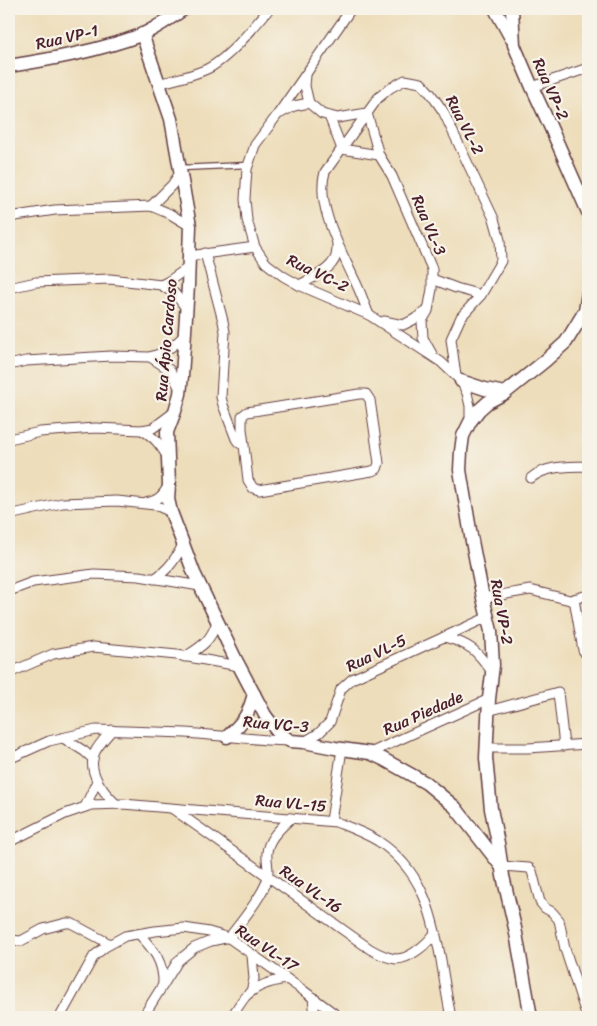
<svg xmlns="http://www.w3.org/2000/svg" width="597" height="1026" font-family="Sriracha,sans-serif">
  <rect width="100%" height="100%" fill="#f7f3e8"/>
  <filter id="ink" filterUnits="userSpaceOnUse"><feTurbulence type="fractalNoise" baseFrequency=".02" numOctaves="2"/><feDisplacementMap in="SourceGraphic" scale="10" xChannelSelector="R" yChannelSelector="G"/><feConvolveMatrix kernelMatrix="1 2 1 2 8 2 1 2 1" color-interpolation-filters="sRGB"/></filter>
  <filter id="wash" filterUnits="userSpaceOnUse"><feTurbulence type="fractalNoise" baseFrequency=".0096" numOctaves="4" result="noise"/><feDisplacementMap in="SourceGraphic" scale="20" xChannelSelector="R" yChannelSelector="G"/><feGaussianBlur stdDeviation="1.12" result="paint"/><feColorMatrix in="noise" values="0 0 0 0 0 0 0 0 0 0 0 0 0 0 0 0 0 1.4 0 .05"/><feComposite in="paint" operator="in"/></filter>
  <g filter="url(#wash)">
    <rect width="100%" height="100%" fill="#edddba"/>
  </g>
  <g filter="url(#ink)">
    <g fill="none" stroke-linecap="round" stroke-linejoin="round">
      <g stroke="#623c40" stroke-width="7">
        <polyline id="lane" points="181,168 248,165"/>
      </g>
      <g stroke="#623c40" stroke-width="11">
        <g id="street">
          <polyline points="351,9 278,114 255,145 247,169 245,199 247,220 255,247 266,263 283,276 299,285 369,315 441,362 461,381 467,393 470,406 470,422"/>
          <polyline points="306,75 305,86 309,103 322,114 338,118 367,113 379,155"/>
          <path d="M 159,84 C 175,79 192,76 207,69 C 228,59 254,27 269,9"/>
          <polyline points="532,87 588,68"/>
          <polyline points="281,113 294,106 309,103"/>
          <polyline points="329,116 342,149 379,155 392,176 432,269 432,289 428,311 422,321 423,338 432,354"/>
          <polyline points="151,206 172,185 180,173"/>
          <polyline points="9,217 55,210 151,206 170,214 190,226"/>
          <polyline points="205,253 223,321 225,332 221,397 223,405 236,439 239,443 244,445 248,480 253,488 259,490 372,471 377,469 379,463 370,400 366,394 359,394 247,412 242,416 242,429 244,445"/>
          <polyline points="189,256 255,247"/>
          <polyline points="432,279 456,288 481,295"/>
          <polyline points="161,285 169,281 189,267"/>
          <path d="M 299,285 C 311,279 332,270 336,256 C 337,252 337,247 337,243"/>
          <polyline points="9,288 36,282 110,279 161,285 175,294 186,308"/>
          <path d="M 369,315 C 364,303 360,290 354,279 C 341,250 315,204 325,172 L 378,98 L 390,88 L 405,80 L 421,83 L 431,94 L 443,111 L 494,219 L 500,240 L 501,261 L 481,295 L 461,317 L 451,339 L 456,376"/>
          <polyline points="384,321 403,325 413,320 427,311"/>
          <path d="M 150,357 C 164,354 175,345 185,335"/>
          <polyline points="9,365 26,361 111,356 150,357 170,370 180,389"/>
          <path d="M 142,430 C 155,438 159,443 167,456"/>
          <polyline points="9,439 40,432 95,428 142,430 153,428 173,413"/>
          <path d="M 531,478 C 547,465 568,467 588,466"/>
          <path d="M 146,503 C 157,501 163,496 168,486"/>
          <polyline points="9,515 62,503 117,501 155,505 171,512"/>
          <path d="M 154,579 C 169,569 174,561 183,545"/>
          <polyline points="9,591 33,582 94,574 139,576 200,586"/>
          <polyline points="483,598 530,590 570,600 588,595"/>
          <polyline points="574,599 583,650 588,657"/>
          <path d="M 444,637 C 471,644 477,651 492,672"/>
          <path d="M 185,657 C 202,646 210,642 217,622"/>
          <polyline points="9,673 53,654 93,647 177,655 239,666"/>
          <polyline points="488,711 558,692 564,746"/>
          <path d="M 112,730 C 106,737 99,744 95,752 C 86,771 103,792 116,804"/>
          <polyline points="63,738 84,751 93,759"/>
          <polyline points="304,742 319,733 330,722 341,689 352,679 488,617"/>
          <polyline points="486,748 528,748 588,744"/>
          <polyline points="370,753 489,699"/>
          <polyline points="9,759 49,741 96,730 186,733 267,740 290,741"/>
          <polyline points="85,807 97,781"/>
          <path d="M 173,809 L 370,949 C 377,953 387,958 396,959 C 410,959 427,944 435,933"/>
          <polyline points="331,821 342,749"/>
          <path d="M 9,842 L 65,814 L 91,805 L 123,804 L 336,822 C 351,828 365,833 378,841 C 422,870 432,912 441,960 C 444,979 447,998 451,1017"/>
          <polyline points="501,866 529,868 532,871 540,902 545,908 552,912 559,920 565,949 587,1017"/>
          <path d="M 139,934 C 154,950 164,962 163,985"/>
          <polyline points="9,940 21,941 43,929 66,923 71,923 110,944"/>
          <polyline points="251,992 254,979 252,955"/>
          <polyline points="313,997 315,1017"/>
          <polyline points="60,1017 94,956 105,947 125,936 155,931 184,928 209,932 229,938 304,991 339,1017"/>
          <path d="M 143,1017 L 178,961 L 194,948 L 211,941 L 225,938 L 229,938 C 239,924 263,896 267,880 C 270,871 266,862 267,853 C 268,838 281,828 291,818"/>
          <path d="M 231,1017 C 236,1011 240,1003 245,997 C 256,985 272,981 287,979"/>
        </g>
      </g>
      <g stroke="#623c40" stroke-width="15">
        <g id="secondary">
          <polyline points="495,9 511,38"/>
          <polyline points="512,9 514,45 532,87 550,126 588,212"/>
          <polyline points="142,34 171,119 190,226 188,286 182,376 180,394 175,411 167,432 169,485 168,499 171,512 194,573 236,660 265,715 276,730 290,741 304,742 335,748 370,753 383,759 426,783 455,807 501,866"/>
          <path d="M 9,66 C 53,59 98,51 141,35 C 156,29 170,18 184,9"/>
          <polyline points="461,381 485,389 505,393"/>
          <path d="M 227,737 C 244,721 248,716 254,694"/>
          <polyline points="531,1017 515,928 503,876 498,843 491,809 486,758 489,699 493,665 491,631 483,598 471,536 460,470 461,451 463,436 470,422 479,410 488,402 505,393 545,361 566,342 585,311 588,293"/>
        </g>
      </g>
      <use href="#lane" stroke="#fff" stroke-width="4.5"/>
      <use href="#street" stroke="#fff" stroke-width="9"/>
      <use href="#secondary" stroke="#fff" stroke-width="12"/>
    </g>
  </g>
  <g text-anchor="middle" dominant-baseline="central" stroke-width="4.5" stroke-linejoin="round" paint-order="stroke">
    <g font-size="16" fill="#4a1f2b" stroke="#f7f3e8">
      <text transform="translate(67 37) rotate(-13)">Rua VP-1</text>
      <text transform="translate(551 89) rotate(66)">Rua VP-2</text>
      <text transform="translate(465 125) rotate(63)">Rua VL-2</text>
      <text transform="translate(429 225) rotate(67)">Rua VL-3</text>
      <text transform="translate(318 273) rotate(26)">Rua VC-2</text>
      <text transform="translate(166 340) rotate(-85)">Rua Ápio Cardoso</text>
      <text transform="translate(502 612) rotate(80)">Rua VP-2</text>
      <text transform="translate(376 653) rotate(-26)">Rua VL-5</text>
      <text transform="translate(423 713) rotate(-24)">Rua Piedade</text>
      <text transform="translate(276 724) rotate(5)">Rua VC-3</text>
      <text transform="translate(291 803) rotate(5)">Rua VL-15</text>
      <text transform="translate(311 889) rotate(35)">Rua VL-16</text>
      <text transform="translate(267 948) rotate(34)">Rua VL-17</text>
    </g>
  </g>
  <rect width="597" height="1026" fill="none" stroke="#f7f3e8" stroke-width="30"/>
</svg>
